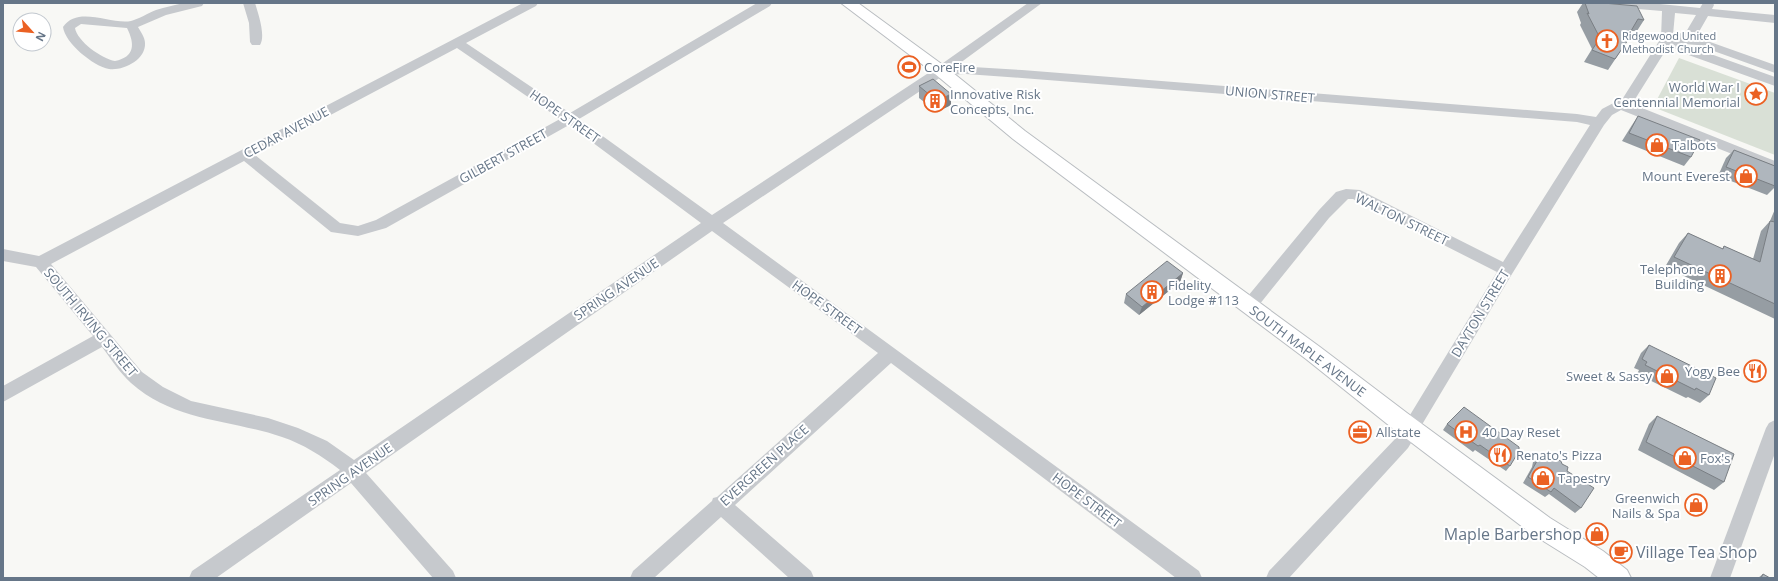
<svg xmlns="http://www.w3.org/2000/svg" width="1778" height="581" font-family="'Open Sans',sans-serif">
  <rect width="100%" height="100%" fill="#f8f8f5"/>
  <polygon fill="#d9e0d6" points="1679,58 1775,93 1775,155 1653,107"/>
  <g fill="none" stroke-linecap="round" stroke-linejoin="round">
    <g stroke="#b9bdc1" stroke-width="2">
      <polygon id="major" points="841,3 858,3 947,68 1025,131 1320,347 1407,413 1550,518 1603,551 1627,570 1631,578 1599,578 1585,567 1532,534 1391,427 1306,359 1013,139 935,74"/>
    </g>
    <g fill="#c6c9cd" fill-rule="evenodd">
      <path d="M 184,3 L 204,3 L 202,6 L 166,15 L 138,27 C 141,32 145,38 145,43 C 146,60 123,71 109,69 C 93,66 65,43 63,27 C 78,5 111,25 131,21 C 139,19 148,13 156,10 C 165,7 175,5 184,3 ZM 81,24 L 127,28 C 135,44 135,57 115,61 C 102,59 77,41 75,28 Z"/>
      <path d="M 243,3 L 255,3 C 258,13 266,36 260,45 L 252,45 L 250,42 L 249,23 Z"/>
      <path d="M 523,3 L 538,3 L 536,6 L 466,43 L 570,113 L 757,3 L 772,3 L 770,6 L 579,119 L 712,215 L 936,68 L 1028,3 L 1042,3 L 956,66 L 1022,70 L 1577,114 L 1596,117 L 1602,109 L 1623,98 L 1661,38 L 1662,11 L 1614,7 L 1610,6 L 1608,3 L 1650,3 L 1700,8 L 1703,3 L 1713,3 L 1714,5 L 1712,9 L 1775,15 L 1775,23 L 1708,16 L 1696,37 L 1775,65 L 1775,73 L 1697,45 L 1685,44 L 1691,47 L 1775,77 L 1775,86 L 1683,53 L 1669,45 L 1632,104 L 1775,161 L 1775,171 L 1621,110 L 1612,115 L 1604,125 L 1512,274 L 1408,448 L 1289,578 L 1266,578 L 1269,571 L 1396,438 L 1497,272 L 1353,199 L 1348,199 L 1329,218 L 1255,310 L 1249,312 L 1243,310 L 1241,306 L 1243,302 L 1319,210 L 1336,192 L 1346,189 L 1360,190 L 1503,262 L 1590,125 L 1577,122 L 1022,78 L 966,74 L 944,75 L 723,223 L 1199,571 L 1202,578 L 1176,578 L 891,363 L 735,505 L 811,571 L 814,578 L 789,578 L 721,517 L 654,578 L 630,578 L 633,571 L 712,501 L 713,498 L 717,497 L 878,353 L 712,231 L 366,473 L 453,571 L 456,578 L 433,578 L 351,483 L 216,578 L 189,578 L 192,571 L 340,470 C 322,456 303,444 282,437 C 229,419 175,422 131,383 C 120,373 111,359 102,347 L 3,402 L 3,386 L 93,336 L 36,267 L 3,261 L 3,249 L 39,256 ZM 1675,13 L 1696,15 L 1686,32 L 1673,35 ZM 457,48 L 560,119 L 376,220 L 358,226 L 340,223 L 255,155 ZM 569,125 L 701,223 L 354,460 L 327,441 L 298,428 L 268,418 L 191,401 L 163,387 L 142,372 L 51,264 L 244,161 L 331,232 L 358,236 L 386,228 Z"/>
      <polygon points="1775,420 1775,453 1730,578 1710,578 1766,428 1769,423"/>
    </g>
    <use href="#major" fill="#fff" fill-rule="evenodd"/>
  </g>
  <g fill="#969da3">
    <polygon points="1583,3 1603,3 1644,20 1637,31 1631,31 1628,36 1630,37 1608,70 1584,62 1592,49 1580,25 1581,23 1577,12"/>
    <polygon points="919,86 951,94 951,105 937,112 919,98"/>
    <polygon points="1638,116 1691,157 1684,166 1622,141 1632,125"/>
    <polygon points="1734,150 1775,166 1775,187 1767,195 1718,176 1726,158"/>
    <polygon points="1775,209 1775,319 1665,267 1679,243 1688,233 1722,249 1724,246 1753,259 1761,231 1770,221"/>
    <polygon points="1183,273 1180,282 1139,315 1124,303 1126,294"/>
    <polygon points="1649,345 1709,395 1700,403 1688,397 1686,398 1637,374 1639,370 1634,368 1641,353"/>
    <polygon points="1464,407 1510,466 1506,471 1475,450 1473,452 1443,430 1447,424"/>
    <polygon points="1657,416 1724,482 1714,490 1638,450 1649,424"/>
    <polygon points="1538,456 1562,464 1567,471 1581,508 1575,513 1549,494 1545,497 1523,483 1532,467 1533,462"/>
    <polygon points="1763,574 1770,578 1758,578"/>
  </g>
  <g fill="#7a7f84">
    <polygon points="951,94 951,105 937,112 937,101"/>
    <polygon points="1183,273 1180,282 1139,315 1142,307"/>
  </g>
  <g fill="#afb6bd" stroke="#7a7f84">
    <polygon points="1585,3 1603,3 1637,6 1644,20 1638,19 1628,36 1630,37 1615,59 1592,50 1600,38 1587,13 1589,14"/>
    <polygon points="933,79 951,94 937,101 919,86"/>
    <polygon points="1638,116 1700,140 1691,157 1629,133"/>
    <polygon points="1734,150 1775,166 1775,186 1726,167"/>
    <polygon points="1770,221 1775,222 1775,304 1674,257 1688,233 1723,249 1724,246 1760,262"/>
    <polygon points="1167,261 1183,273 1142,307 1126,294"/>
    <polygon points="1649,345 1716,378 1709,395 1696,388 1695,390 1645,365 1647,362 1642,359"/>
    <polygon points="1464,407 1519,447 1519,451 1510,466 1480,445 1478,446 1447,424"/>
    <polygon points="1657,416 1734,454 1724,482 1646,442"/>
    <polygon points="1543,454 1561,461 1562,464 1568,467 1567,471 1594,488 1581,508 1554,488 1551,492 1528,477 1537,461 1538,456"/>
    <polygon points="1763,574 1770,578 1761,578"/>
  </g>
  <defs>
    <g id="church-ring" transform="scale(1.15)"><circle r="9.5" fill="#fff" stroke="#eb6123" stroke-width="1.5"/><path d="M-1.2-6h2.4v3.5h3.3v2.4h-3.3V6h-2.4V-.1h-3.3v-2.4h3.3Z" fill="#eb6123"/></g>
    <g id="stadium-ring" transform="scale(1.15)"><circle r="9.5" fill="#fff" stroke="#eb6123" stroke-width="1.5"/><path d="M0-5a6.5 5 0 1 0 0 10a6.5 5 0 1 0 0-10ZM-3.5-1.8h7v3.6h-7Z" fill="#eb6123"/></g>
    <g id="sight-ring" transform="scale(1.15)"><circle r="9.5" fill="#fff" stroke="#eb6123" stroke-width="1.5"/><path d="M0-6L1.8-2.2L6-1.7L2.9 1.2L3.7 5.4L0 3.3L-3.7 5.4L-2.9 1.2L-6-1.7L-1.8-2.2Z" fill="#eb6123"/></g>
    <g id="building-ring" transform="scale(1.15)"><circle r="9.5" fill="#fff" stroke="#eb6123" stroke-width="1.5"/><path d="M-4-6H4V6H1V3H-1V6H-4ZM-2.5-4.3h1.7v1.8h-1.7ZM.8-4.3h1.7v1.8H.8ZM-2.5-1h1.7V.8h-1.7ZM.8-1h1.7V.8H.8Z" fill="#eb6123"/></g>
    <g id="shop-ring" transform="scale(1.15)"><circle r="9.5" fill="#fff" stroke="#eb6123" stroke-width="1.5"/><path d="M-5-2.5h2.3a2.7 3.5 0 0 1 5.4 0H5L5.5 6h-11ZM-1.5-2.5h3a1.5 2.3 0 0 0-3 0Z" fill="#eb6123"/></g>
    <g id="restaurant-ring" transform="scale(1.15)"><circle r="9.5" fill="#fff" stroke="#eb6123" stroke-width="1.5"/><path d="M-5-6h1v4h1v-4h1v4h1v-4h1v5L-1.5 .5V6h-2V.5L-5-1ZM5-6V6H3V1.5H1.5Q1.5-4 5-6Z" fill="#eb6123"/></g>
    <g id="office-ring" transform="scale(1.15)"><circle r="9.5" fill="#fff" stroke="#eb6123" stroke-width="1.5"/><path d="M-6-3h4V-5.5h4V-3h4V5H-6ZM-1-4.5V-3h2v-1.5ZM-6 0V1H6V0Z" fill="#eb6123"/></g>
    <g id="hospital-ring" transform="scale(1.15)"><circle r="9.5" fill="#fff" stroke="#eb6123" stroke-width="1.5"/><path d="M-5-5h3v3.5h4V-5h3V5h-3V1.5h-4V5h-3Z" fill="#eb6123"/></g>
    <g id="cafe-ring" transform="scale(1.15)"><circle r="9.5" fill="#fff" stroke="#eb6123" stroke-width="1.5"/><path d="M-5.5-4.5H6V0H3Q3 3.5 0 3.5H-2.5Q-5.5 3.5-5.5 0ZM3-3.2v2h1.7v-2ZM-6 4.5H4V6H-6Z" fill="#eb6123"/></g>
  </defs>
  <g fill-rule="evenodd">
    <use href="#church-ring" x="1607" y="41"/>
    <use href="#stadium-ring" x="909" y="67"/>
    <use href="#sight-ring" x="1756" y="94"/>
    <use href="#building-ring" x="935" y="101"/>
    <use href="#shop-ring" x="1657" y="145"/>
    <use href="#shop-ring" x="1746" y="176"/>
    <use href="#building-ring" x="1720" y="276"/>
    <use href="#building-ring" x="1152" y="292"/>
    <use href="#restaurant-ring" x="1755" y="371"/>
    <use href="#shop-ring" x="1667" y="376"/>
    <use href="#office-ring" x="1360" y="432"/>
    <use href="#hospital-ring" x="1466" y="432"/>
    <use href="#restaurant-ring" x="1500" y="455"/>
    <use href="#shop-ring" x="1685" y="458"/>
    <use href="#shop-ring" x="1543" y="478"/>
    <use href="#shop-ring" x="1696" y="505"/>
    <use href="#shop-ring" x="1597" y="534"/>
    <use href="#cafe-ring" x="1621" y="552"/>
  </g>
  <g text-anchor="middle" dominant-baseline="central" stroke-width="4" stroke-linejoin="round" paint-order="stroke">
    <g font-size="11" fill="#667688" stroke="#fff" text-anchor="start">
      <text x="1622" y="35">Ridgewood United<tspan x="1622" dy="13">Methodist Church</tspan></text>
    </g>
    <g font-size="13" fill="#667688" stroke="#fff" text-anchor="start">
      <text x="924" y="67">CoreFire</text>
      <text x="1740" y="87" text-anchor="end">World War I<tspan x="1740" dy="15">Centennial Memorial</tspan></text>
      <text x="950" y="94">Innovative Risk<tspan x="950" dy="15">Concepts, Inc.</tspan></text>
      <text x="1672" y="145">Talbots</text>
      <text x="1730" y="176" text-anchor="end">Mount Everest</text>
      <text x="1704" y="269" text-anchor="end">Telephone<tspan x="1704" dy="15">Building</tspan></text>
      <text x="1168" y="285">Fidelity<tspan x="1168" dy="15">Lodge #113</tspan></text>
      <text x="1740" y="371" text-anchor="end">Yogy Bee</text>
      <text x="1652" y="376" text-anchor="end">Sweet &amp; Sassy</text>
      <text x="1376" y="432">Allstate</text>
      <text x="1482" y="432">40 Day Reset</text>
      <text x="1516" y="455">Renato's Pizza</text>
      <text x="1700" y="458">Fox's</text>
      <text x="1558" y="478">Tapestry</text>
      <text x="1680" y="498" text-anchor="end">Greenwich<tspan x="1680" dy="15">Nails &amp; Spa</tspan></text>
    </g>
    <g font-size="13" fill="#667688" stroke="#fff">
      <text transform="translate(1270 94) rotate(5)">UNION STREET</text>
      <text transform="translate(565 116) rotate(35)">HOPE STREET</text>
      <text transform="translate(286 132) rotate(-28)">CEDAR AVENUE</text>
      <text transform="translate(503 156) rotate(-29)">GILBERT STREET</text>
      <text transform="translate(1402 219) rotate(26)">WALTON STREET</text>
      <text transform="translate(616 289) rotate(-34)">SPRING AVENUE</text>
      <text transform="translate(827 307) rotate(36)">HOPE STREET</text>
      <text transform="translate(1480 313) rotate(-59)">DAYTON STREET</text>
      <text transform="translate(91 322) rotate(50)">SOUTH IRVING STREET</text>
      <text transform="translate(1308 351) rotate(37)">SOUTH MAPLE AVENUE</text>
      <text transform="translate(764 465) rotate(-42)">EVERGREEN PLACE</text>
      <text transform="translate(350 474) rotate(-35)">SPRING AVENUE</text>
      <text transform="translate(1087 500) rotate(37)">HOPE STREET</text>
    </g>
    <g font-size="16" fill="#667688" stroke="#fff" text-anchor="end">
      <text x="1582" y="534">Maple Barbershop</text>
      <text x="1636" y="552" text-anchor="start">Village Tea Shop</text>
    </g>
  </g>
  <rect width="1778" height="581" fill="none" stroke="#667688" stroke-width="8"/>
  <g transform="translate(32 32) rotate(117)"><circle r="19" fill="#ffffff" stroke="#c2c8cf"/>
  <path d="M0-3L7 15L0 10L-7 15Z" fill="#eb6123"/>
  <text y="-6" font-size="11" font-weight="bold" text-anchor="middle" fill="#667688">N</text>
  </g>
</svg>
